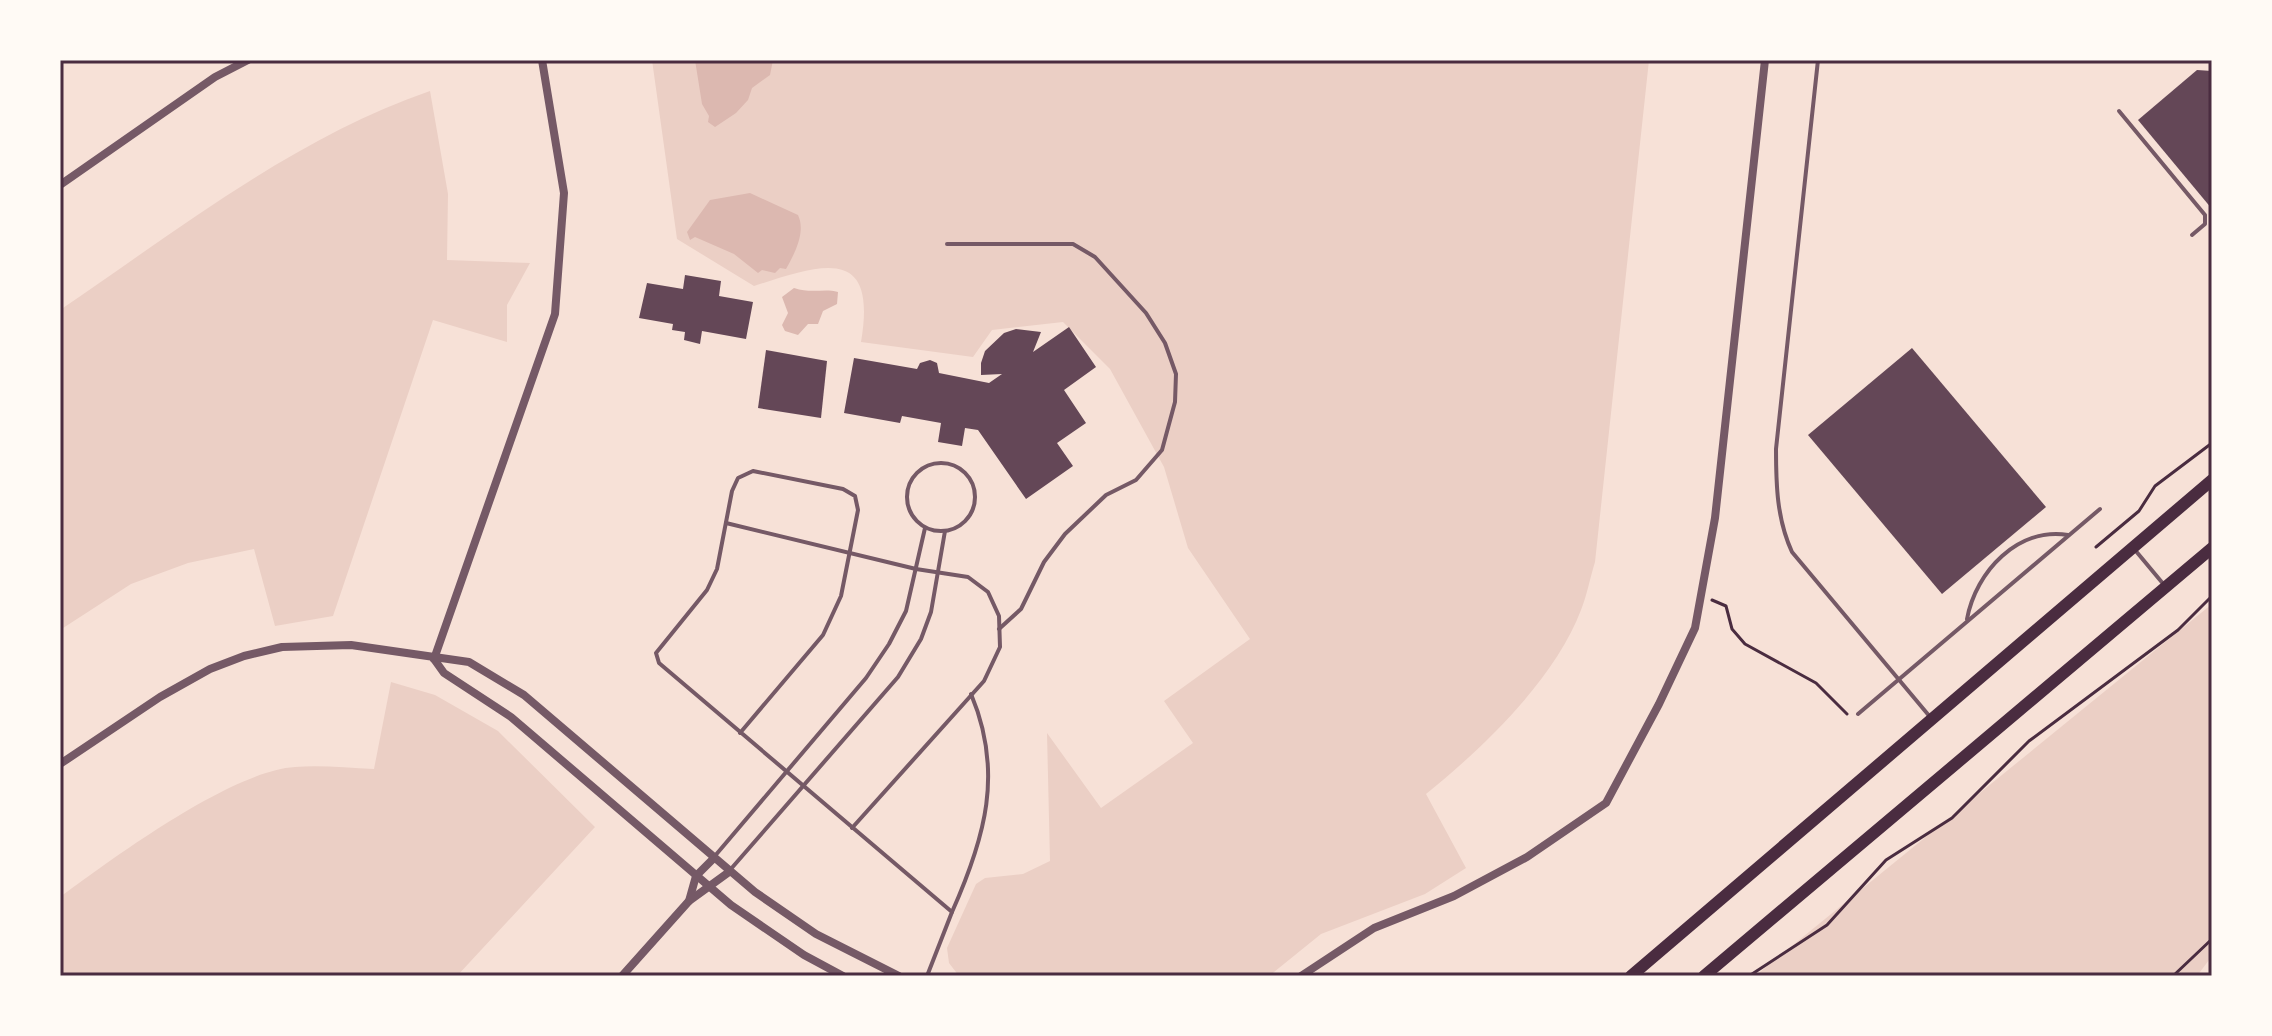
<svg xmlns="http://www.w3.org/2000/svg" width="2272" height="1036" font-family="'Noto Sans',sans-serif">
  <rect width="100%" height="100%" fill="#f7e1d7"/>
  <g fill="#ebcfc5">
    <path d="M 652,60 L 1649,60 L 1595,562 C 1590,578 1587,595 1581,610 C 1555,679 1483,748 1426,794 L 1466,868 L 1425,894 L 1321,934 L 1269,976 L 959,976 L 949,963 L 947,948 L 976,884 L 985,878 L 1023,874 L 1050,861 L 1047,733 L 1101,808 L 1193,743 L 1164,701 L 1250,639 L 1188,548 L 1164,467 L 1110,369 L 1063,322 L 992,330 L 973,357 L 861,342 C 878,243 820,265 754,286 L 677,239 Z"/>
    <path d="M 430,91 L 448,194 L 447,260 L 530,263 L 507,305 L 507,342 L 433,320 L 333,616 L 275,626 L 254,549 L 188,563 L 131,584 L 60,630 L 60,310 C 178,230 294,138 430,91 Z"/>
    <polygon points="2212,604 2212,956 2197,976 1755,976"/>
    <path d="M 391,682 L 435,695 L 498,731 L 595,827 L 457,976 L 60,976 L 60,897 C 113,858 231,771 295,767 C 321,765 348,768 374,769 Z"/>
  </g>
  <g fill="#dcb8b0">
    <polygon points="695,60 773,60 770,75 752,88 748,100 736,113 715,127 708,122 709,116 702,104"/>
    <path d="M 750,193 L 798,215 C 806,232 795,253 786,269 L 780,268 L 775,273 L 762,270 L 758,273 L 734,254 L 695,237 L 690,240 L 687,232 L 710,200 Z"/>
    <path d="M 794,288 C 812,294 824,288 838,292 L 837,304 L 823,311 L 818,324 L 808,324 L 798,335 L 785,331 L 782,325 L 788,313 L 782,297 Z"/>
  </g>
  <g fill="#644757">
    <polygon points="2197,70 2212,71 2212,209 2138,120"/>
    <polygon points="685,275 721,281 719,296 753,302 746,339 702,331 700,344 684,340 685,332 672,330 673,324 639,318 647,283 683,289"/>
    <polygon points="1069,327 1096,367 1064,390 1086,423 1057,443 1073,466 1026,499 978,430 965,428 962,446 938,442 941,423 902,416 900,423 844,413 854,358 917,369 920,363 930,360 937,363 939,373 989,383 1002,374 981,375 981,363 985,351 1004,333 1016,329 1041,332 1033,352"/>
    <polygon points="1912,348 2046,507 1942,594 1808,435"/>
    <polygon points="766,350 827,361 821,418 758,408"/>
  </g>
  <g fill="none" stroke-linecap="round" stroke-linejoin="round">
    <g stroke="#4a2c40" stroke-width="3">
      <polyline points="2096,547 2139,511 2155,486 2212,443"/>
      <polyline points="1712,600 1726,606 1732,629 1745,644 1816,683 1847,714"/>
      <polyline points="1749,976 1827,925 1886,860 1952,818 2029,741 2178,630 2212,596"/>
      <polyline points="2173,976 2212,939"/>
    </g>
    <g stroke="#755966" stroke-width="4">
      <path d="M 1818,60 L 1776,449 C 1776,486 1777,519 1792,552 L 1931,718"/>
      <polyline points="2119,111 2205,215 2205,224 2192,235"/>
      <polyline points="947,244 1073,244 1095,257 1146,313 1165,343 1176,374 1175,402 1162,450 1136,480 1106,495 1065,534 1044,562 1021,609 999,629"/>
      <circle cx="941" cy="497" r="34"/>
      <polyline points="726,523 916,569 968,577 988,592 999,616 1000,647 984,681 852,828"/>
      <polyline points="2135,550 2165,586"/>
      <path d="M 1967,619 C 1976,571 2018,527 2068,535"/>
      <polyline points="1858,714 2100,509"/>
      <polyline points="740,733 823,635 841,596 858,510 855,496 843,489 753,471 738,478 732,491 717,569 707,590 656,653 659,663 952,912 927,976"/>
      <polyline points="714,857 866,678 889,644 906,611 925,528"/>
      <polyline points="730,870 898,677 921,639 931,612 945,531"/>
      <path d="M 952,912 C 985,838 1004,772 971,694"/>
    </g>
    <g stroke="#755966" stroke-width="8">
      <polyline points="60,185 215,77 248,60"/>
      <polyline points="434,659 555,314 564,193 542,60"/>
      <polyline points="434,659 444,673 511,717 731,905 804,955 843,976"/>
      <polyline points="60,764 160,697 210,669 244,656 282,647 351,645 469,662 524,695 755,892 816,934 899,976"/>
      <polyline points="689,901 729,872"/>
      <polyline points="622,976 689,901 696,876 713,859"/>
      <polyline points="1301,976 1374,928 1454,896 1527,857 1606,803 1659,704 1695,628 1715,518 1765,60"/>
    </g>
    <g stroke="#4a2c40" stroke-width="12">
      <polyline points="1631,976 2212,480"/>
      <polyline points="1704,976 2212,548"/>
    </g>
  </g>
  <rect width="2272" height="1036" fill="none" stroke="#fffaf5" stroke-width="124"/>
  <rect x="62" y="62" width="2148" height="912" fill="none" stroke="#4a2c40" stroke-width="3"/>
</svg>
